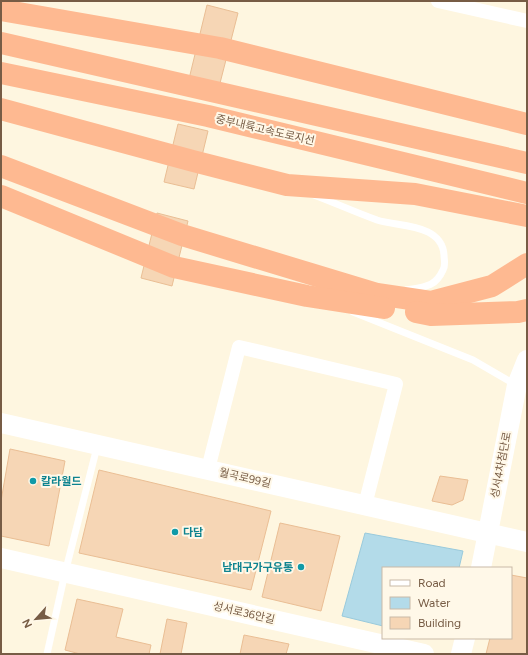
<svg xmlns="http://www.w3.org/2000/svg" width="528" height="655" font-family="Figtree,'Noto Sans KR',sans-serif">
  <rect width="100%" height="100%" fill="#fef6e0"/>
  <polygon fill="#b3dbe9" stroke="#99cadc" points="365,533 463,551 459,568 383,568 383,626 342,616"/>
  <g fill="#f6d6b5" stroke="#eabe94">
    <polygon points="207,5 238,13 219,87 189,79"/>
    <polygon points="178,124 208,131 194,189 164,182"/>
    <polygon points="157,213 188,221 172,286 141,278"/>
    <polygon points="10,449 65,461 49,546 1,536 1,501"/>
    <polygon points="99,470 271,511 251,590 79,553"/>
    <polygon points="440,476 468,480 463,500 452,505 432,501"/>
    <polygon points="280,523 340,536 321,611 262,597"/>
    <polygon points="511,575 527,578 527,654 486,654 490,638 511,638"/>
    <polygon points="77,599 123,609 116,637 151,645 149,654 80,654 65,650"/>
    <polygon points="167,619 187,623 181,654 160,654"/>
    <polygon points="244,635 289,644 286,654 240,654"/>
  </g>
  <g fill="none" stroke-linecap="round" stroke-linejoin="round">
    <g stroke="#fff" stroke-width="7">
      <path d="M 314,195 C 335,203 355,212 377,220 C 398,227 442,223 444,255 C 444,260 446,265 443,270 C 435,288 423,287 406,290"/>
      <polyline points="353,312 473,360 516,385"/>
      <polyline points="47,654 65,573 97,447"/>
    </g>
    <g stroke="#fff" stroke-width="14">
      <polyline points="438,1 527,21"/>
      <polyline points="208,469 239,347 396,384 365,505"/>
    </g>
    <g stroke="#fff" stroke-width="20">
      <polyline points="1,423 527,542"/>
      <polyline points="1,558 424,654"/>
      <polyline points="481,568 517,385 527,360"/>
      <polyline points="461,654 465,638"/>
    </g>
    <g stroke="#feb991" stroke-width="22">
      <polyline points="1,10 220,48 527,124"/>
      <polyline points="1,43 527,163"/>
      <polyline points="1,73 208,116 527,193"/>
      <polyline points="1,109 193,161 287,185 415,194 527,216"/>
      <polyline points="1,166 182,235 377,294 431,302 492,286 527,264"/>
      <polyline points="1,196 174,267 307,296 384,308"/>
      <polyline points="416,312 431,315 518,312 527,310"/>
    </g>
  </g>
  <g fill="#0f9aa8" stroke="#fff8e8" stroke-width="1.5">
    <circle cx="33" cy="481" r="4"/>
    <circle cx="175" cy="532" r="4"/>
    <circle cx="301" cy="567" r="4"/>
  </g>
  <g text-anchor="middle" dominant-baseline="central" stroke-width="4" stroke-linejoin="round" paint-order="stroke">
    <g font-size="11" fill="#775c45" stroke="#fff8e8">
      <text transform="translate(265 130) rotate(13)">중부내륙고속도로지선</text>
      <text transform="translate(501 465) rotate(-79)">성서4차첨단로</text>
      <text transform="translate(245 478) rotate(13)">월곡로99길</text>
      <text transform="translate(244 613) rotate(13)">성서로36안길</text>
    </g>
    <g font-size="11" font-weight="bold" fill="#0d838f" stroke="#fff8e8" text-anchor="start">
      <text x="41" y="481">칼라월드</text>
      <text x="183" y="532">다담</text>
      <text x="293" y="567" text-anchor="end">남대구가구유통</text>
    </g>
  </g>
  <rect width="528" height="655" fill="none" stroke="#775c45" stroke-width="4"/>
  <rect x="382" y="567" width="130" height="72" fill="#fff8e8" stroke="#c9baa7"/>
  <rect x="390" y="580" width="20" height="6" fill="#ffffff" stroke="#c9baa7"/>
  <text x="418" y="587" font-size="12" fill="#775c45">Road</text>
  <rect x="390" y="597" width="20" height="12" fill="#b3dbe9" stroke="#c9baa7"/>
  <text x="418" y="607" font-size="12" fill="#775c45">Water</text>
  <rect x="390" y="617" width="20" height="12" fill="#f6d6b5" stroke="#c9baa7"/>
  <text x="418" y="627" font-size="12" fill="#775c45">Building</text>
  <g transform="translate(36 619) rotate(243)" stroke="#fff8e8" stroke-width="3" paint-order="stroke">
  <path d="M0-3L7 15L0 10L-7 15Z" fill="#775c45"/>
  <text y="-6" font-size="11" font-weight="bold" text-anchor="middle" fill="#775c45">N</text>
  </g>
</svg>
